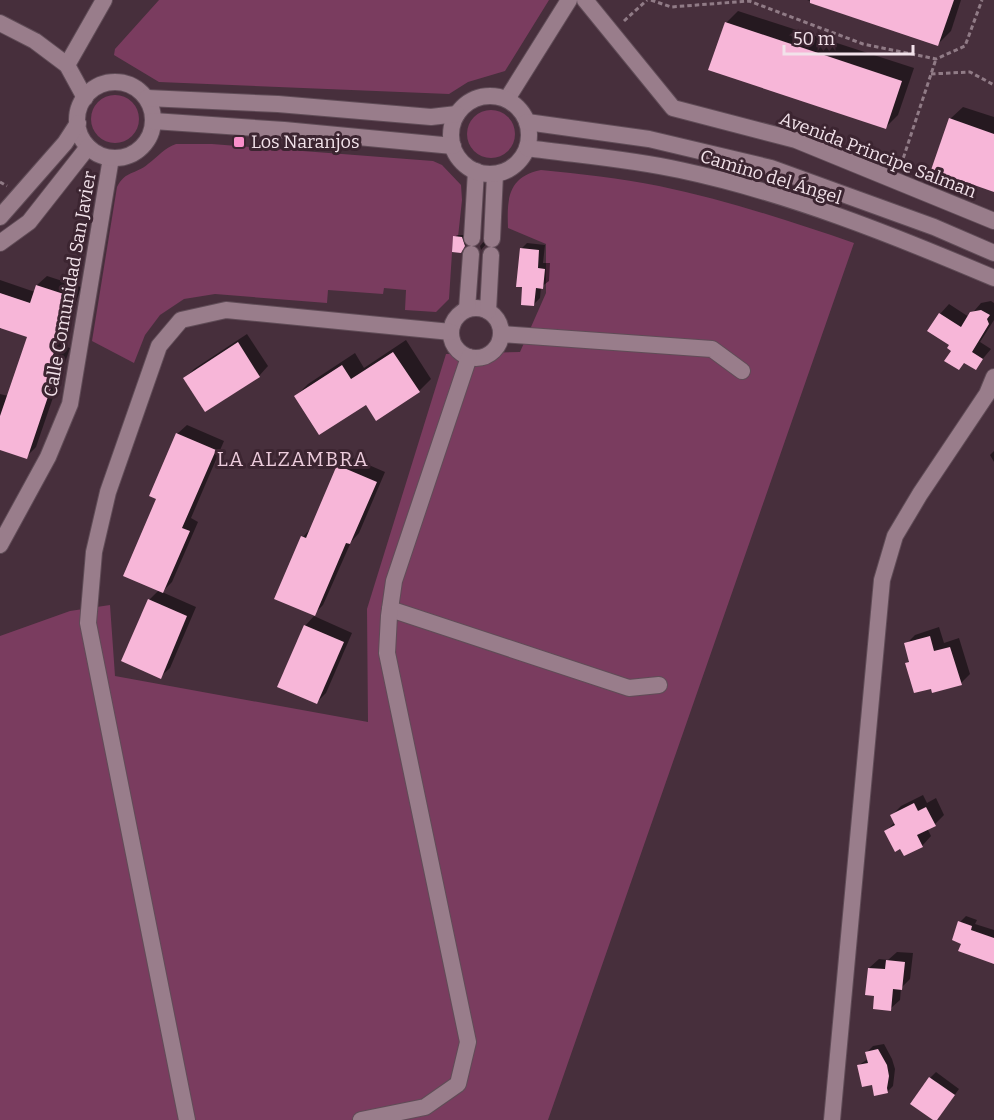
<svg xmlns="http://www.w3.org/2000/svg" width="994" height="1120" font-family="Bitter,serif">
  <rect width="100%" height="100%" fill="#472f3c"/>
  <g fill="#7a3c5f">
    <polygon points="159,0 549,0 505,71 468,82 449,94 159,82 114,55 115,49"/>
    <circle cx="115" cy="119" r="24"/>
    <circle cx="491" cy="134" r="24"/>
    <path d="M 176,144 L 212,144 L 433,161 L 442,165 L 461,185 L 462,200 L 458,237 L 453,237 L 449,299 L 436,312 L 405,310 L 406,290 L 384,288 L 383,294 L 328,290 L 327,303 L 215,294 L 184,299 L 160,315 L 145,335 L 134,363 L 92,341 L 117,187 C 126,170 135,175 148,164 C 159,156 164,148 176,144 Z"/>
    <path d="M 541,170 C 580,174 620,178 659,186 C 726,200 790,221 854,243 L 548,1120 L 0,1120 L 0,636 L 70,611 L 110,605 L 115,676 L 368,722 L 367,609 L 446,354 L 520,352 L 546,293 L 546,244 L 508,228 C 507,200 507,177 541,170 Z"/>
  </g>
  <g fill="#0007">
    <polygon points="807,0 961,0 951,31 938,44"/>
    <polygon points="738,11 914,68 898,115 886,127 726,23"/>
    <polygon points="963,107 994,117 994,190 950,119"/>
    <polygon points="457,235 464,235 467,242 463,249 455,237"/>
    <polygon points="485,240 487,243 481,250 480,246"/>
    <polygon points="527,243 545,245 543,263 550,263 549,281 541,287 540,298 534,304 524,286 521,249"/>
    <polygon points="47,276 81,287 62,345 70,348 36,447 26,457 0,448 0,394 8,396 29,336 2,327 0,329 0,280 35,292 37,285"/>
    <polygon points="991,301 994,303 994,320 980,342 991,349 975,368 953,350 940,314 949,304 969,317 981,303"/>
    <polygon points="247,334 268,366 259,376 185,378 194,369"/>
    <polygon points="406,340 431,379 419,391 367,403 296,396 308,384 355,353 364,368"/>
    <polygon points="187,425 224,441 191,518 198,522 172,582 162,592 196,607 170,668 160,677 149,600 159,590 158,498 177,434"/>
    <polygon points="994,451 994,462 990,455"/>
    <polygon points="348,456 385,472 359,533 351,542 323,605 314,614 303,537 311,528 338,466"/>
    <polygon points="314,616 352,633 326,693 316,703 305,626"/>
    <polygon points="939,627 944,643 959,638 970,674 961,683 932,687 907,663 910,660 906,644 915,635"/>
    <polygon points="923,795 927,803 936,798 944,815 935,824 927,828 931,836 922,846 886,831 895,822 891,816 901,806"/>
    <polygon points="966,916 977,920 975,924 994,930 994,962 963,943 960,922"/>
    <polygon points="897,952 913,953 910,979 901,988 900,1000 890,1009 876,995 869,968 879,959 888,960"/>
    <polygon points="884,1044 892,1059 895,1069 893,1086 887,1092 873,1083 859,1065 868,1059 867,1052 873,1046"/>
    <polygon points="936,1072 959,1089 936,1120 930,1078"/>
  </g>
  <g fill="#f7b6d8">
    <polygon points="810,0 954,0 938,46 810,3"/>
    <polygon points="725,22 902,81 886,129 708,70"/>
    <polygon points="949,118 994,134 994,192 931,170"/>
    <polygon points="453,236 462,237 465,246 461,253 452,252"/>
    <polygon points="520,248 539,250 538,268 545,269 543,289 536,288 534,306 521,305 522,287 516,287"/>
    <polygon points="36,285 73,297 53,355 61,358 27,459 0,450 0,416 27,337 0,328 0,293 30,303"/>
    <polygon points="981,310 990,315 987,319 989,324 972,352 983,359 976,370 964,363 959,370 944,361 951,351 947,348 949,345 927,331 939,313 961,327 970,312"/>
    <polygon points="238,342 260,377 205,412 183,378"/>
    <polygon points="393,352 420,392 376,421 366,405 319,435 294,396 342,365 351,379"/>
    <polygon points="176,433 216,450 182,528 190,531 163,593 123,576 156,499 149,496"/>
    <polygon points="337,465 377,482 350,544 346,543 315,616 274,599 301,536 306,538"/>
    <polygon points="148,599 187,616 161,679 121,661"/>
    <polygon points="304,625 344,642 317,704 277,687"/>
    <polygon points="930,636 934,651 950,647 962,685 932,693 931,689 914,693 905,663 909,662 904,643"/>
    <polygon points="914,803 918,811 926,807 936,826 917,835 923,847 904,856 900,849 895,852 884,831 895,825 890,815"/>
    <polygon points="958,921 972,926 971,930 994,938 994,964 958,951 961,944 952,940"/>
    <polygon points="886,960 905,962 902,990 893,989 891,1011 873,1009 874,996 865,995 868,968 885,969"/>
    <polygon points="878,1049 887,1065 889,1076 887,1088 888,1093 874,1096 872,1085 862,1087 857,1065 868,1063 865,1052"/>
    <polygon points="929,1077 955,1095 937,1120 933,1120 910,1104"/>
  </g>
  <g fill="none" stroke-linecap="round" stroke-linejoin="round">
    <g stroke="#604c57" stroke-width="18">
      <g id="minor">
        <polyline points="585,0 673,108 796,140 994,221"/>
        <polyline points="0,23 35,41 67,65 85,98"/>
        <polyline points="67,65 104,0"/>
        <polyline points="507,99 569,0"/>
        <polyline points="472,238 476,171"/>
        <polyline points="492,239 495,174"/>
        <circle cx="476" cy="333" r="25"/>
        <polyline points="467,309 471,254"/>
        <polyline points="488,311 491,255"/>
        <polyline points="501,334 712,349 742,371"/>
        <polyline points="0,545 48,457 70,404 111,158"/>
        <polyline points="390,609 629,688 659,685"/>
        <polyline points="187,1120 88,623 94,552 108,492 159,346 181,320 226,310 451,332"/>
        <polyline points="361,1120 425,1107 458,1084 468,1042 387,653 389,616 394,581 469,357"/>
        <polyline points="832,1120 882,580 895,536 920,494 987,394 994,377"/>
      </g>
    </g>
    <g stroke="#604c57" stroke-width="18">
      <g id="tertiary">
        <circle cx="115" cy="120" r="38"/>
        <circle cx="490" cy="135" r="39"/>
        <polyline points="147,98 278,104 431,117 457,114"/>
        <polyline points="153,121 284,130 453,146"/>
        <polyline points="527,122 649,139 771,168 934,227 994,253"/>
        <path d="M 527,148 C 578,155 630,159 680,170 C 788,193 893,235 994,278"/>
        <polyline points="0,217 65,143 78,123"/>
        <polyline points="0,243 29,222 88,147"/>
      </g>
    </g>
    <g stroke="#907b86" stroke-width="3" stroke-dasharray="4.5 3" stroke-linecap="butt">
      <polyline points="651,0 671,7 749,1 863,44 936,59 965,46 982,0"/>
      <polyline points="624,21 647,0"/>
      <polyline points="931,74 970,72 994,85"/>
      <polyline points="901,165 936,59"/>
      <polyline points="0,182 7,186"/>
    </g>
    <use href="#minor" stroke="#997d8b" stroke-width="16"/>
    <use href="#tertiary" stroke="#997d8b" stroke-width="16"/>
  </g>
  <rect fill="#f98fca" stroke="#3c2531" stroke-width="2" x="233" y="136" width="12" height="12" rx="3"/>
  <g text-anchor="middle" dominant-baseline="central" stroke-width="6" stroke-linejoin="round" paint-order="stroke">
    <g font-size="18" fill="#f2e2ea" stroke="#3c2531" text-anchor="start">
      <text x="251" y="142">Los Naranjos</text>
    </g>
    <g font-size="18" fill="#f2e2ea" stroke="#3c2531">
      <text transform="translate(878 155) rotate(21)">Avenida Principe Salman</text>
      <text transform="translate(771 177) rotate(17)">Camino del Ángel</text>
      <text transform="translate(70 284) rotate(-80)">Calle Comunidad San Javier</text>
    </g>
    <g font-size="20" letter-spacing="1.5" fill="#ecccdc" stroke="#3c2531">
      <text x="293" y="459">LA ALZAMBRA</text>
    </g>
  </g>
  <path d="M784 45v9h129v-9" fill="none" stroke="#f2e2ea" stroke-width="3"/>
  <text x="793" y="45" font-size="18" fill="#f2e2ea" stroke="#3c2531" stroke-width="4.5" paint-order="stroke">50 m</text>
</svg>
